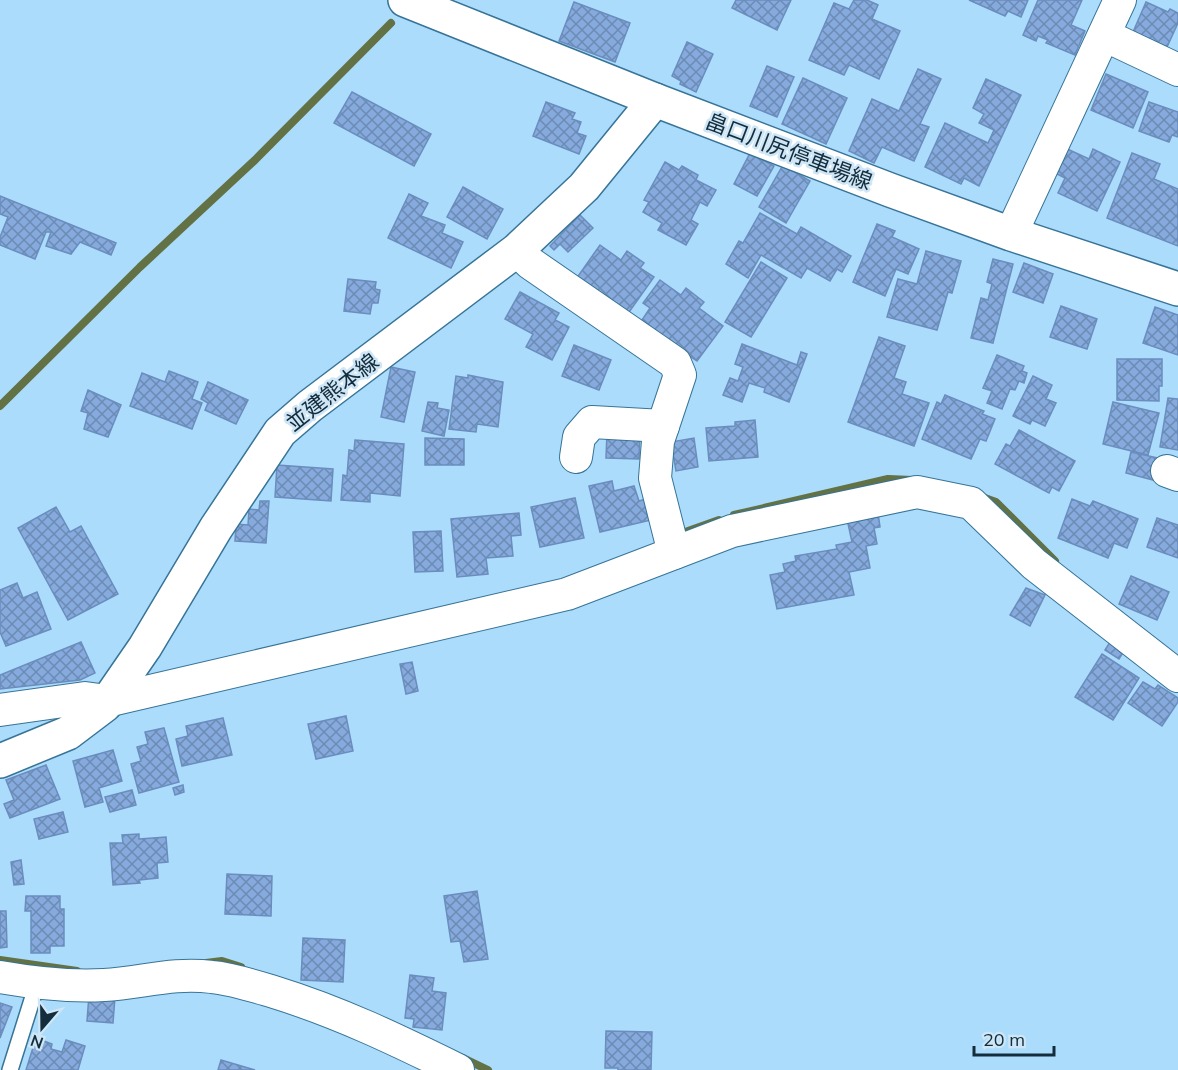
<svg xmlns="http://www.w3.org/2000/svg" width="1178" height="1070" font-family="Mulish,'Noto Sans JP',sans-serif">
  <defs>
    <pattern id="building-cross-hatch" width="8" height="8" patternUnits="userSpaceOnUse" patternTransform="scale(1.5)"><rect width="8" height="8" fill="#86aadd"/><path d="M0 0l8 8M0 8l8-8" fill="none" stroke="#6c8bb4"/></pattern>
  </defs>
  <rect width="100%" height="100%" fill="#abdcfc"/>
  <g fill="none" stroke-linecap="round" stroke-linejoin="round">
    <g stroke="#627245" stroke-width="8">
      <polyline points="0,406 140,267 255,160 391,23"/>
      <polyline points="982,497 996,502 1055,561"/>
      <polyline points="734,515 888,479 912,480"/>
      <polyline points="674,536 719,520"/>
      <polyline points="0,960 77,971"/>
      <polyline points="206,963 222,961 241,967"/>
      <polyline points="463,1058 488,1070"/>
    </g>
  </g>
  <g fill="url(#building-cross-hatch)" stroke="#6a8dbe" stroke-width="1.5">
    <polygon points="736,0 791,0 777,30 732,8"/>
    <polygon points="854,0 867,0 878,5 872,19 900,31 879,79 849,65 844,75 809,60 834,3 849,9"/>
    <polygon points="969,0 1028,0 1021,17 1008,11 1005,16"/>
    <polygon points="1038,0 1082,0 1071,25 1085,31 1075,55 1046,43 1048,40 1038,36 1036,41 1023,35"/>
    <polygon points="574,2 630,23 615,62 559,41"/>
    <polygon points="1146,2 1168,12 1170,9 1178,13 1178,23 1167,47 1133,32"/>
    <polygon points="687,42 713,54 696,92 680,84 681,81 672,76"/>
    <polygon points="767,66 794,77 777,117 750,106"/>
    <polygon points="918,69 941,79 920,124 929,127 914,161 882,147 874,163 849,151 872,99 899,111"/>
    <polygon points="1106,74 1148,92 1133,128 1091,110"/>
    <polygon points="803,78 847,98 826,144 782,124"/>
    <polygon points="986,79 1021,95 979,186 964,178 961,184 925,167 945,123 988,143 994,130 979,123 984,114 973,108"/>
    <polygon points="352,92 431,134 414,166 334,123"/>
    <polygon points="546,102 575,113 572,119 581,122 577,133 586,136 579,154 533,136"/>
    <polygon points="1149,102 1178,112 1178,137 1172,135 1169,142 1139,131"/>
    <polygon points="1063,147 1089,159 1093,149 1120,162 1097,211 1058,193 1065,178 1051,171"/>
    <polygon points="750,153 774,166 757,196 734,184"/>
    <polygon points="1132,153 1160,164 1154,179 1178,189 1178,246 1107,218"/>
    <polygon points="665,162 679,170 682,166 698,175 696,180 716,190 707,206 700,202 691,220 698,224 686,245 658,230 662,223 643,212 649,202 644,200"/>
    <polygon points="783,165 810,181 786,223 759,207"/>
    <polygon points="463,187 503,209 487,239 447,217"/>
    <polygon points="409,194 428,203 421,216 445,225 442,233 463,242 451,268 388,238"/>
    <polygon points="0,196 116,243 111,255 80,242 71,254 46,246 51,232 46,232 35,259 0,245 0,237 8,217 0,214"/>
    <polygon points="760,213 797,234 801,227 851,256 842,272 837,269 830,281 807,268 801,278 761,255 748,278 726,264 739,241 743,243"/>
    <polygon points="580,215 593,228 568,252 560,244 554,250 550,246"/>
    <polygon points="877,224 895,231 892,237 919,249 908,274 896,269 885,296 853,282"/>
    <polygon points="600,245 621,260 627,251 644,263 640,268 654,277 627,315 576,279"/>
    <polygon points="926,251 961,261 952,293 948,292 937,330 887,317 898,279 917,284"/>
    <polygon points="993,259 1013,264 993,343 971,338 981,298 988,300 992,284 987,282"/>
    <polygon points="761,262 787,278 751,337 725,322"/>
    <polygon points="1024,263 1053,274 1043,303 1013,292"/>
    <polygon points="348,279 376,282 375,289 380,290 378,303 372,303 370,314 344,311"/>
    <polygon points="660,280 681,295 686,288 704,302 699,308 723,326 697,361 640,323 650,308 643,303"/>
    <polygon points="520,292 559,313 555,320 569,327 552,360 526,347 533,334 505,319"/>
    <polygon points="1061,306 1097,319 1087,349 1050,337"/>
    <polygon points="1155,307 1178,315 1178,355 1143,343"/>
    <polygon points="879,337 905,346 894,378 906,382 902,394 929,403 914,446 848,422"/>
    <polygon points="742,344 797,365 801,352 807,354 789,402 764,392 765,388 749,383 742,402 723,395 730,378 738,381 743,367 735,364"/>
    <polygon points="574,345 611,360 599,390 562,376"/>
    <polygon points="997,355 1024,366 1022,371 1027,373 1024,383 1019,381 1015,390 1010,389 1002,409 987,403 992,391 983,388"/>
    <polygon points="1117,359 1162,359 1162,386 1159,386 1159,401 1117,400"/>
    <polygon points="391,367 415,372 404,422 381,417"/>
    <polygon points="169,371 198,382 192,399 202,403 192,429 130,406 142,373 165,382"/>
    <polygon points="468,375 503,382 498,427 477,424 476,432 449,429 456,376 468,378"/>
    <polygon points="1033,376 1052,385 1046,399 1056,403 1045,426 1032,420 1030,424 1013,416"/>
    <polygon points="208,382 248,400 236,424 205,410 208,403 201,399"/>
    <polygon points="88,390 121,405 108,437 84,429 88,413 81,411"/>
    <polygon points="945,395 984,411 982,414 995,419 986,441 980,439 971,459 922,439 937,402 941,404"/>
    <polygon points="1168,398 1178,399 1178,450 1160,447"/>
    <polygon points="428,402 438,403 437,408 449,410 444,436 422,431"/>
    <polygon points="1113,402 1159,413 1148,455 1103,444"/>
    <polygon points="755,420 758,457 709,461 706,428 735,426 735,422"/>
    <polygon points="1019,430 1075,461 1059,491 1052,487 1049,493 995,464 1006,444 1010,446"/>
    <polygon points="607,432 640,433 639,459 606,458"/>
    <polygon points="425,438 464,439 464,465 425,465"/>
    <polygon points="694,438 698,467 676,471 671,442"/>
    <polygon points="355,440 404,444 400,496 370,493 370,502 341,500 343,475 347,476 349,450 354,451"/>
    <polygon points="1131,452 1158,458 1153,480 1126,473"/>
    <polygon points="277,465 333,469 331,501 275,497"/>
    <polygon points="612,481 614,491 634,486 639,501 646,499 651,520 600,532 589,486"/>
    <polygon points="575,498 584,538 540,547 531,507"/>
    <polygon points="1072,499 1090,506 1093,501 1138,519 1127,548 1114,543 1108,558 1058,538"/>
    <polygon points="260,501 269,501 266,543 235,541 236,524 248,525 249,509 259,510"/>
    <polygon points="56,507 70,532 81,526 118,594 68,620 18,528"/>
    <polygon points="519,513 521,535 511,536 513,556 486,558 488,574 457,577 451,519"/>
    <polygon points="878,513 880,527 874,528 877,544 866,546 870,568 849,572 854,595 777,609 770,575 785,572 783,564 796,561 795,556 837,549 836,545 852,542 847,519"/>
    <polygon points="1157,518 1178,525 1178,558 1147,547"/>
    <polygon points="441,531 443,571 415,572 413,532"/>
    <polygon points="1131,576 1169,592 1157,620 1119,604"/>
    <polygon points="17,583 23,598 37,592 51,629 6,646 0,632 0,590"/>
    <polygon points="1026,588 1045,595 1030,626 1010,615"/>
    <polygon points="1112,639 1126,648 1119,659 1105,650"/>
    <polygon points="81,642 95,673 80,680 0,689 0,675"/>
    <polygon points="1102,654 1139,678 1113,720 1075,697"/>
    <polygon points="412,662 418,691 406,694 400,664"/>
    <polygon points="1143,682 1155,689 1158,685 1178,698 1178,702 1162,726 1128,703"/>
    <polygon points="346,716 353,751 316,759 308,724"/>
    <polygon points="223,718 232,755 182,766 176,739 188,736 186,726"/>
    <polygon points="164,728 179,782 139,793 131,764 141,761 137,747 148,744 145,732"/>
    <polygon points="113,750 122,781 99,788 103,802 85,807 73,761"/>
    <polygon points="46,765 60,799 10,818 4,804 14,800 6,780"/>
    <polygon points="183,785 184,792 175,795 173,788"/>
    <polygon points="132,790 136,805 110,812 105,797"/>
    <polygon points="63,812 68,832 39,839 34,819"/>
    <polygon points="139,834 139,839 166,837 168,862 157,863 158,878 139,880 140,883 113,885 110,843 123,843 122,835"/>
    <polygon points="21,860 24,884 14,885 11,862"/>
    <polygon points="227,874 272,876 271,916 225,914"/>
    <polygon points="477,891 488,959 464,962 460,941 451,942 444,896"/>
    <polygon points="26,896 60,896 60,909 64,909 64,946 50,946 50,953 31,953 31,911 25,911"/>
    <polygon points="0,911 6,911 7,947 0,948"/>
    <polygon points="303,938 345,940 343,982 301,980"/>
    <polygon points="410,975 434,978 432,991 446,993 442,1030 413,1027 414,1019 405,1018"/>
    <polygon points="89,995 115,997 113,1023 87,1021"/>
    <polygon points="0,1003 12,1007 0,1038"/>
    <polygon points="606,1031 652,1032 651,1070 618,1070 618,1068 605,1068"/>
    <polygon points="36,1038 52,1044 51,1049 62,1052 66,1040 85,1046 78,1070 26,1070"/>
    <polygon points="221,1060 255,1070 218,1070"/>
  </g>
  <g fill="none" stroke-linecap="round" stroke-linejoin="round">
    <g stroke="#377497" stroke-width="18">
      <polyline id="service" points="10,1070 37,984"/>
    </g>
    <g stroke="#377497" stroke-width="34">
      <g id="minor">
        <polyline points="1104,35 1178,70"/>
        <polyline points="1011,234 1120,0"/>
        <polyline points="517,250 530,263 675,363 680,375 658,441 655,478 674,553"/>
        <polyline points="576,457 579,437 592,422 663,426"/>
        <polyline points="1167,471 1178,475"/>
        <polyline points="0,710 85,698 107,701 567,594 732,531 917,492 971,503 1034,564 1178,676"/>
        <path d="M 0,977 C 34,983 69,987 104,985 C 142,983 172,972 212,977 C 233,979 254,986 274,992 C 339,1012 397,1040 458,1070"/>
      </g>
    </g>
    <g stroke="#377497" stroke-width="36">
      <g id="secondary">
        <polyline points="405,0 655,100 890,190 1011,234 1178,289"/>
        <polyline points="0,761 68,733 105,705 145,647 216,528 280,432 310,406 517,250 584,187 655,100"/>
      </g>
    </g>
    <use href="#service" stroke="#fff" stroke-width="15"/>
    <use href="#minor" stroke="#fff" stroke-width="32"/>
    <use href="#secondary" stroke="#fff" stroke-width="33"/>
  </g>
  <g text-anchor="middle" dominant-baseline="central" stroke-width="5" stroke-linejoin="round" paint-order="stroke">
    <g font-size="22" fill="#142d3d" stroke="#cee6f6">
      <text transform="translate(789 151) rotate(21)">畠口川尻停車場線</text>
      <text transform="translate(332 392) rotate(-38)">並建熊本線</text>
    </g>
  </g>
  <g transform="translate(42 1028) rotate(200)" stroke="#cee6f6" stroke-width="4.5" paint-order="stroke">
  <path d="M0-4.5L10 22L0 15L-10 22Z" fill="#142d3d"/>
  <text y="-9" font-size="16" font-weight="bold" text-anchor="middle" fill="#142d3d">N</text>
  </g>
  <path d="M974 1046v9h80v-9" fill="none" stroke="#142d3d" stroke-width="3"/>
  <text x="983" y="1046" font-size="18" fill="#142d3d" stroke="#cee6f6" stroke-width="4.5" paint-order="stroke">20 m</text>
</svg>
